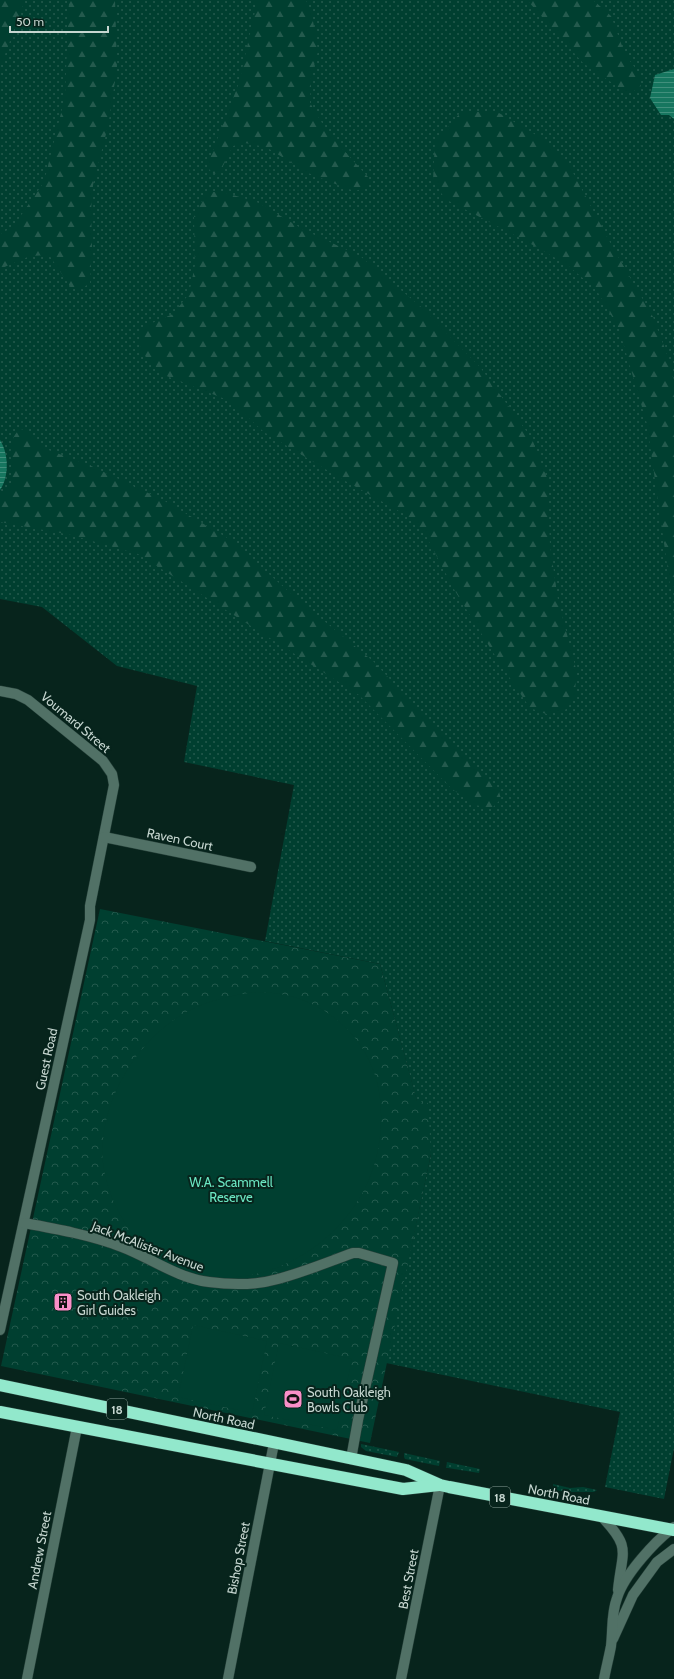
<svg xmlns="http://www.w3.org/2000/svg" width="674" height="1679" font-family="Cabin,sans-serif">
  <defs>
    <pattern id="grass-dots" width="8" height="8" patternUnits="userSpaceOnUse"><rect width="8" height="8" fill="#003f30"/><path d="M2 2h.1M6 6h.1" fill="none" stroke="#245a4d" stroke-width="1.8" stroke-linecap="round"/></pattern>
    <pattern id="forest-firs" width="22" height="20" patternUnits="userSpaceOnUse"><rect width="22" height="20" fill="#003f30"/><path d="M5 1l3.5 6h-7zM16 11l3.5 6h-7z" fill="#245a4d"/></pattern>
    <pattern id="park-crowns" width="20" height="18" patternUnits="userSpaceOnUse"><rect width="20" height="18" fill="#003f30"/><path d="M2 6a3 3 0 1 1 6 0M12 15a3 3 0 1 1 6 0" fill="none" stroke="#245a4d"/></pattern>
    <pattern id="water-rules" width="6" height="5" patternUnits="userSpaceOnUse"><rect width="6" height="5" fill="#16765f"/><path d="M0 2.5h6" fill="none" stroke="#418f7c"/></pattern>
  </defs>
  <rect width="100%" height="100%" fill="#07241c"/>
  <g fill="url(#grass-dots)">
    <polygon points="0,0 674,0 674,1448 664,1499 605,1487 620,1412 386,1363 431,1154 380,964 265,941 294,785 184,762 197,686 117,666 42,607 0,599"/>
    <polygon points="361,1444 399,1452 397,1457 366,1451 361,1447"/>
    <polygon points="404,1453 440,1461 439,1466 405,1459 404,1457"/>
    <polygon points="447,1462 480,1469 479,1473 448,1468 446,1468"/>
    <polygon points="553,1484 570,1488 583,1487 597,1490 594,1492 566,1492 554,1490"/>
  </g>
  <g fill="url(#forest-firs)">
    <polygon points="0,0 25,0 0,68"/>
    <polygon points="69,0 115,0 117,68 108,126 93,185 91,210 92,248 90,283 81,289 72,289 49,255 30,256 0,269 0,234 13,227 44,182 65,97"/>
    <polygon points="255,0 306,0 312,15 318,51 311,77 310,103 328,133 368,177 367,188 354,191 338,185 308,173 266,147 245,143 233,146 219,174 212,173 207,166 239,83 256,7"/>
    <polygon points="527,0 593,0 611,16 625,54 640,75 641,86 634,91 624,91 583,63"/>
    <polygon points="462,111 499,113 541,138 571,169 612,246 653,317 671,365 674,382 674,587 670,585 647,424 619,329 596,289 566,264 524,240 445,199 433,180 435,141"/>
    <polygon points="206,192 223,192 259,203 304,230 360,256 420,306 480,367 532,439 547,478 550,545 558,600 576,669 575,699 565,710 546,714 530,708 499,662 455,591 425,534 406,515 340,478 264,432 230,401 164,375 141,352 140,335 145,326 173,314 189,294 195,265 194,217"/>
    <path d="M 20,429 L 26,430 L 43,448 L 89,465 L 163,500 L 229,539 L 295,597 L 374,662 L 421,713 L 465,755 L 477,770 L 498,788 L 501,799 L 492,808 L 475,805 L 452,789 L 359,695 L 138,554 L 71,535 L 0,522 L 0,497 L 2,497 C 5,492 11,486 12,480 C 13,463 5,442 20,429 Z"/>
  </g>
  <polygon fill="url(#park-crowns)" points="100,909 380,964 417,1101 428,1103 431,1154 370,1443 1,1366"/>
  <g fill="#003f30">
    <path d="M 256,992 C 290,992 320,1003 345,1027 C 370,1051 382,1084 381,1119 C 381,1143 375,1170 363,1192 C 326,1261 236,1302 163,1261 C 140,1248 124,1225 113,1200 C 106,1181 100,1160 103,1140 C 108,1088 142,1036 188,1011 C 210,1000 232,995 256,992 Z"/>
    <polygon points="193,1325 267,1341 252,1413 178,1397"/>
    <polygon points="279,1343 352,1359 337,1430 264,1415"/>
  </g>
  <g fill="url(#water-rules)">
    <polygon points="674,69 674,119 669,115 661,115 650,98 655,75"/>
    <path d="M 0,440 C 9,454 9,477 0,490 Z"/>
  </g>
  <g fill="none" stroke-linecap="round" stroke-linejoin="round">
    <g stroke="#264039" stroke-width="11">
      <g id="minor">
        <polyline points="0,691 16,694 28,700 103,761 112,774 114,785 90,906 90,920 0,1330"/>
        <polyline points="104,837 251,867"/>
        <path d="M 24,1223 C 57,1229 90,1235 122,1247 C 151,1258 177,1278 209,1282 C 231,1285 257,1285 278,1279 C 304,1272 328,1262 353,1253 L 359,1253 L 393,1263 L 358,1420 L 351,1459"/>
        <path d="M 601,1516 C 632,1548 622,1550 618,1590"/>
        <polyline points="613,1639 633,1595 657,1562 674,1549"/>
        <polyline points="27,1679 77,1427"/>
        <polyline points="228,1679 274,1443"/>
        <polyline points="401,1679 440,1485"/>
        <path d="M 604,1679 C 606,1668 609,1657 611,1646 C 613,1629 611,1614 617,1598 C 624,1575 655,1541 674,1527"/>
      </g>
    </g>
    <g stroke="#264039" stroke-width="13">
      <g id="highway">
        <polyline points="0,1385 406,1470 440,1485 449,1487 674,1530"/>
        <polyline points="0,1412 403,1489 439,1485"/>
      </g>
    </g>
    <use href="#minor" stroke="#517166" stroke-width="10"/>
    <use href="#highway" stroke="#92e8cc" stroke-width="12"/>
  </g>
  <defs>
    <g id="building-square" transform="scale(1)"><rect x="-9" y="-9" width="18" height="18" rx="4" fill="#f98fc8" stroke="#07241c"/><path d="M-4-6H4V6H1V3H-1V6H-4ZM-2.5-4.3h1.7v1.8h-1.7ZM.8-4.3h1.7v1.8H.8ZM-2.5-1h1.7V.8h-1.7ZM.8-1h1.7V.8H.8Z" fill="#111"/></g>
    <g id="stadium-square" transform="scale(1)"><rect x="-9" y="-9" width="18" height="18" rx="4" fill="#f98fc8" stroke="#07241c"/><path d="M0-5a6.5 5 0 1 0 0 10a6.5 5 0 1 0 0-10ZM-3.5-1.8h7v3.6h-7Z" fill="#111"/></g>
  </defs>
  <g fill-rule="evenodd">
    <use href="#building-square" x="63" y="1302"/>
    <use href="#stadium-square" x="293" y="1399"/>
  </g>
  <g text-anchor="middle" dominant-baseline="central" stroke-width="4" stroke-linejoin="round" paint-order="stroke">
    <g fill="#07241c" stroke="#8da19a" stroke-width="1">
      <rect x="107" y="1399" width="20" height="20" rx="3"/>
      <rect x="490" y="1487" width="20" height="20" rx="3"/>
    </g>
    <g font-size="12" font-weight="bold" fill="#c6d6d0">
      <text x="117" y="1409">18</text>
      <text x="500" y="1497">18</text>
    </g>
    <g font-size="13" fill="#c6d6d0" stroke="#07241c">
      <text transform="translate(76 722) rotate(40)">Voumard Street</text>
      <text transform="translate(180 839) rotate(12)">Raven Court</text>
      <text transform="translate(46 1059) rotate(-78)">Guest Road</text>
      <text transform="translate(148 1246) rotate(21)">Jack McAlister Avenue</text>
      <text transform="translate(224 1418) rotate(12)">North Road</text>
      <text transform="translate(559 1494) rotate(11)">North Road</text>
      <text transform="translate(39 1550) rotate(-79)">Andrew Street</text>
      <text transform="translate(238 1558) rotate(-79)">Bishop Street</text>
      <text transform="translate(408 1579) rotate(-79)">Best Street</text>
    </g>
    <g font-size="13" fill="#6be6c2" stroke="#07241c">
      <text x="231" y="1182">W.A. Scammell<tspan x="231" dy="15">Reserve</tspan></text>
    </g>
    <g font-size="13" fill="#c6d6d0" stroke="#07241c" text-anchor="start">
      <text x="77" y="1295">South Oakleigh<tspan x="77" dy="15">Girl Guides</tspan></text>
      <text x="307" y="1392">South Oakleigh<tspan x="307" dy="15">Bowls Club</tspan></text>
    </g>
  </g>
  <path d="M10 26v6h98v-6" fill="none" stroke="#c6d6d0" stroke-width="2"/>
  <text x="16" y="26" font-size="12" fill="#c6d6d0" stroke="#07241c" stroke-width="3" paint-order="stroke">50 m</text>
</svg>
